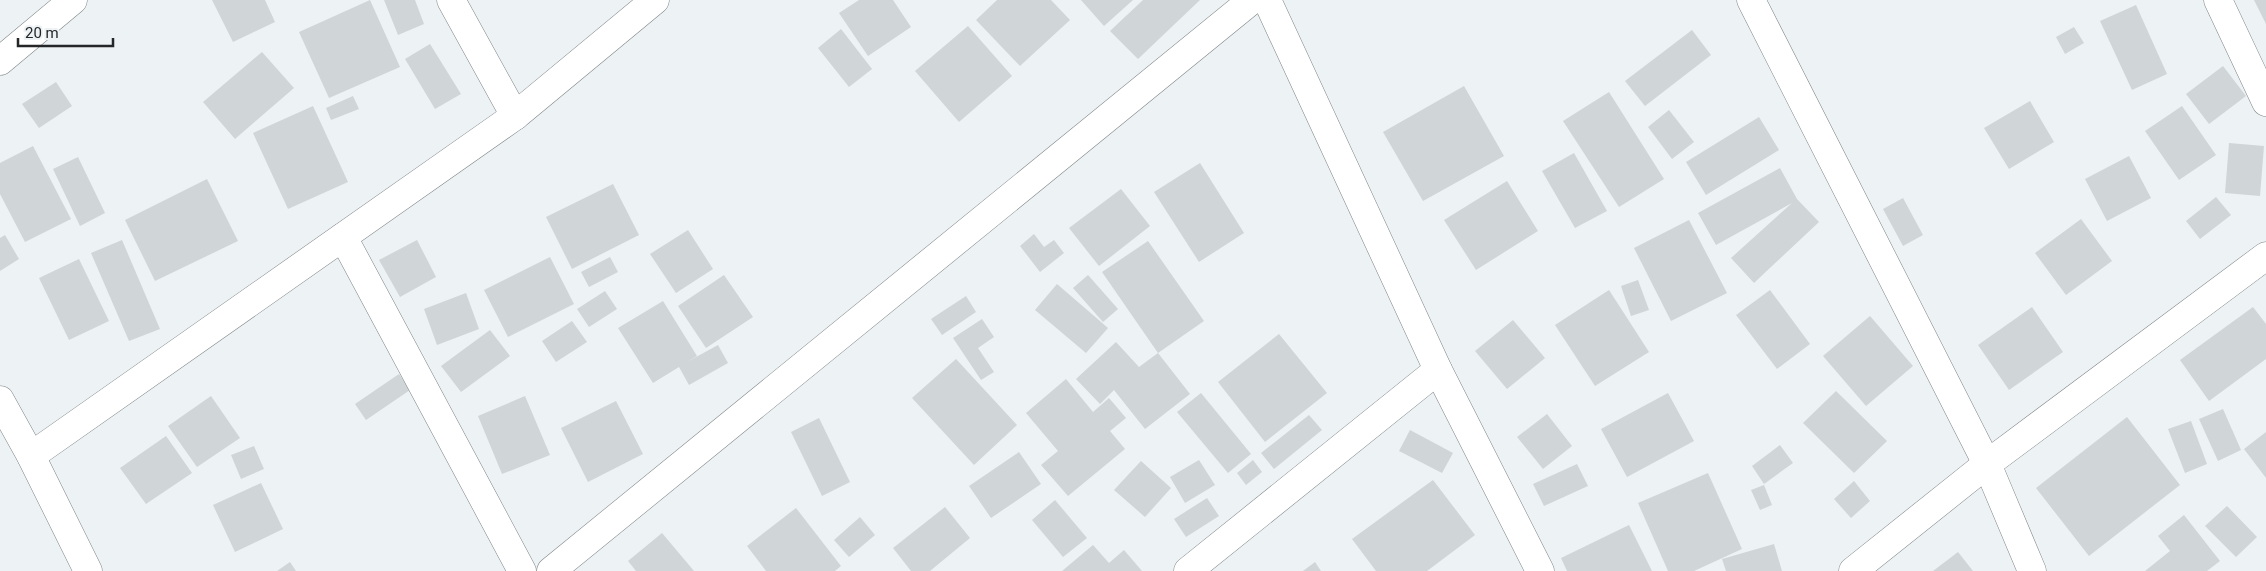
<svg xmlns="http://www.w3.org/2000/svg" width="2266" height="571" font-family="Roboto,sans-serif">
  <rect width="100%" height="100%" fill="#edf2f5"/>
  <g fill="#d0d6d7">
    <polygon points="212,0 265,0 275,22 233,42"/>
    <polygon points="370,0 400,67 329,98 299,32"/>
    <polygon points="384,0 415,0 424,24 398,35"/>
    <polygon points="859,0 893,0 911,27 868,56 839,13"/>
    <polygon points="997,0 1051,0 1070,20 1020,66 976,20"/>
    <polygon points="1081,0 1133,0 1104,26"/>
    <polygon points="1143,0 1200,0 1138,59 1110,31"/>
    <polygon points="2254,0 2266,0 2266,24"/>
    <polygon points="2136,5 2167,74 2132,90 2100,21"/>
    <polygon points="968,26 1012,76 959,122 915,71"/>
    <polygon points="2074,27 2084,43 2065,54 2056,37"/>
    <polygon points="841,29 872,69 849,87 818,48"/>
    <polygon points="1692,30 1711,55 1645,106 1625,81"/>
    <polygon points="430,44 461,94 435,109 405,59"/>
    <polygon points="262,52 294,88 235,139 203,102"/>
    <polygon points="2223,66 2246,96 2209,124 2186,94"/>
    <polygon points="56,82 72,106 39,128 22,104"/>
    <polygon points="1464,86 1504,156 1423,201 1383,132"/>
    <polygon points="1609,92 1664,179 1619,207 1563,121"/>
    <polygon points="353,96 359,109 331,120 326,108"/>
    <polygon points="2030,101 2054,142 2009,169 1984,128"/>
    <polygon points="313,106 348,182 288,209 253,133"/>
    <polygon points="2182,106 2216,155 2179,180 2145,131"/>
    <polygon points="1669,110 1694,142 1672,159 1648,127"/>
    <polygon points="1759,117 1779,150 1706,195 1686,162"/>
    <polygon points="2229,143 2264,146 2260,196 2225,193"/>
    <polygon points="33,146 71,219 25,242 0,194 0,163"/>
    <polygon points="1574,153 1607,211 1575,228 1542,171"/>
    <polygon points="2129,156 2151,198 2107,221 2085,179"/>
    <polygon points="78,157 105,213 80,226 53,169"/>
    <polygon points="1200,163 1244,233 1199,262 1154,192"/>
    <polygon points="1780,168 1797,199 1819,222 1754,283 1731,258 1792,203 1716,245 1698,213"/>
    <polygon points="207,179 238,241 155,281 125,220"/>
    <polygon points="1507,181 1538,231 1476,270 1444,220"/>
    <polygon points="613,184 639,235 572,269 546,217"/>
    <polygon points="1121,189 1150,226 1099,266 1069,228"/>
    <polygon points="2216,197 2231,215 2200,239 2186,221"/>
    <polygon points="1903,198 1923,235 1903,246 1883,209"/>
    <polygon points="2081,219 2112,261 2066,295 2035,253"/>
    <polygon points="1689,220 1727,293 1671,321 1634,248"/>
    <polygon points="688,230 713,269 676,293 650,254"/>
    <polygon points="1034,234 1044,247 1054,240 1064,253 1040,272 1020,246"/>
    <polygon points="5,235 19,259 0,271 0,238"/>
    <polygon points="122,240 160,329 129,341 91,253"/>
    <polygon points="417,240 436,277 400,297 379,260"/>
    <polygon points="1148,241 1204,321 1158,353 1102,272"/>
    <polygon points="550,257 574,304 508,337 484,290"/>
    <polygon points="610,257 618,272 589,287 581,272"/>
    <polygon points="79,259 109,321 69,340 39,278"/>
    <polygon points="724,275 753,317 706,348 678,306"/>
    <polygon points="1088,275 1118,309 1103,322 1073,288"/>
    <polygon points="1638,280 1649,310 1631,316 1621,286"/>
    <polygon points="1057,284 1108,328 1086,353 1035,310"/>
    <polygon points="1609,290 1649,352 1595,386 1555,325"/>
    <polygon points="1770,290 1810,344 1777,369 1736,315"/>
    <polygon points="605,291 617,309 589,327 577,309"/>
    <polygon points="466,293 479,329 437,345 424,309"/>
    <polygon points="966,296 976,312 942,335 931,319"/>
    <polygon points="663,301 697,356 687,362 718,345 728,363 689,385 679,367 653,383 618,328"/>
    <polygon points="2032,307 2063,352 2009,390 1978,345"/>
    <polygon points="2253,307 2266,324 2266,359 2209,401 2180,360"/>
    <polygon points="1870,316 1913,366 1866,406 1823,356"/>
    <polygon points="982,319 994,337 978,348 994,372 981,380 953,338"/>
    <polygon points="1513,320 1545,358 1507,389 1475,351"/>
    <polygon points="572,321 587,342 556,362 542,341"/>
    <polygon points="490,330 510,356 461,392 441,366"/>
    <polygon points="1279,334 1327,393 1265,442 1218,382"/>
    <polygon points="1116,342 1139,367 1158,353 1190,394 1145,429 1114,390 1100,404 1076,379"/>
    <polygon points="956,359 1017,425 974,465 912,398"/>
    <polygon points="399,374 410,390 366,420 355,404"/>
    <polygon points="1066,379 1093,412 1109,398 1126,418 1110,431 1125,449 1068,496 1041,465 1058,451 1026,413"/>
    <polygon points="1836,391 1887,441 1854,473 1803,423"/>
    <polygon points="1201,393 1251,454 1228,473 1177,412"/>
    <polygon points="1668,393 1694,441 1627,477 1601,429"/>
    <polygon points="211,396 240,438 197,467 168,426"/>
    <polygon points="525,396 550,455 502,474 478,416"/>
    <polygon points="616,401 643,454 588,482 561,428"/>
    <polygon points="2223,409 2241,450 2218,461 2199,419"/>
    <polygon points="1547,414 1572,446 1543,469 1517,437"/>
    <polygon points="1309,415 1322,430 1274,469 1261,453"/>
    <polygon points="2127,417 2180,485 2089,556 2036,488"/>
    <polygon points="819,418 850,482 822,496 791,432"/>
    <polygon points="2191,421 2207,464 2185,473 2168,429"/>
    <polygon points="1410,430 1453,453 1442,473 1399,451"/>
    <polygon points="2266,432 2266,478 2244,449"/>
    <polygon points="166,436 192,473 146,504 120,468"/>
    <polygon points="1780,445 1793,463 1764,484 1752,466"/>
    <polygon points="254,446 264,469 241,479 231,455"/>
    <polygon points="1019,452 1041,484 991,518 969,486"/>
    <polygon points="1199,460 1215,485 1185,503 1170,477"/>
    <polygon points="1253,460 1262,472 1246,485 1237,473"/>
    <polygon points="1141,461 1171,488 1145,517 1114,490"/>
    <polygon points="1577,464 1588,486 1544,506 1533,484"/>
    <polygon points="1708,473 1742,549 1694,571 1668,571 1638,503"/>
    <polygon points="1433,480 1475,535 1427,571 1376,571 1352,539"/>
    <polygon points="1854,481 1870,501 1851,518 1834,499"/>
    <polygon points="261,483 283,529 235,552 213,505"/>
    <polygon points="1764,485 1772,505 1760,510 1751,490"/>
    <polygon points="1207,498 1219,516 1186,537 1174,519"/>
    <polygon points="1055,500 1087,538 1063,557 1032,520"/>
    <polygon points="2227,506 2257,537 2236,557 2205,526"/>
    <polygon points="945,507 970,538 930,571 911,571 893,548"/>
    <polygon points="796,508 841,566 835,571 766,571 747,546"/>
    <polygon points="2184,515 2220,561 2207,571 2145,571 2170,551 2158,536"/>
    <polygon points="860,517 875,535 849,557 834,540"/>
    <polygon points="1629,525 1652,571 1567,571 1561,558"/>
    <polygon points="662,533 694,571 636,571 628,561"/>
    <polygon points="1774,544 1782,571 1726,571 1722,559"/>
    <polygon points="1093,545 1109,563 1124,550 1142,571 1062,571"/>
    <polygon points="1958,552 1973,571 1933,571"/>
    <polygon points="290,562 296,571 277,571"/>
    <polygon points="1315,562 1321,571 1303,571"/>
  </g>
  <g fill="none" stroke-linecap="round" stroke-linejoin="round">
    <g stroke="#7f8486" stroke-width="29">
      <g id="minor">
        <polyline points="451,0 515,116"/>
        <polyline points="1267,0 1438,370 1540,571"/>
        <polyline points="1751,0 1987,464 2032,571"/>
        <polyline points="2218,0 2266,102"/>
        <polyline points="0,61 73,0"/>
        <polyline points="343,237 522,571"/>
        <polyline points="0,400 31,456 88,571"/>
        <polyline points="31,456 515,116 655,0"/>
        <polyline points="551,571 1252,0"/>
        <polyline points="1188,571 1438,370"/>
        <polyline points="1853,571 1987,464 2266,256"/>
      </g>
    </g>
    <use href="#minor" stroke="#fff" stroke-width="28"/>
  </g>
  <path d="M18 38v8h95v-8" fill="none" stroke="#242627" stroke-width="2.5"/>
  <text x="25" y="38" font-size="15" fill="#242627" stroke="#edf2f5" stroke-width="4" paint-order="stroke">20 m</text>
</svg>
